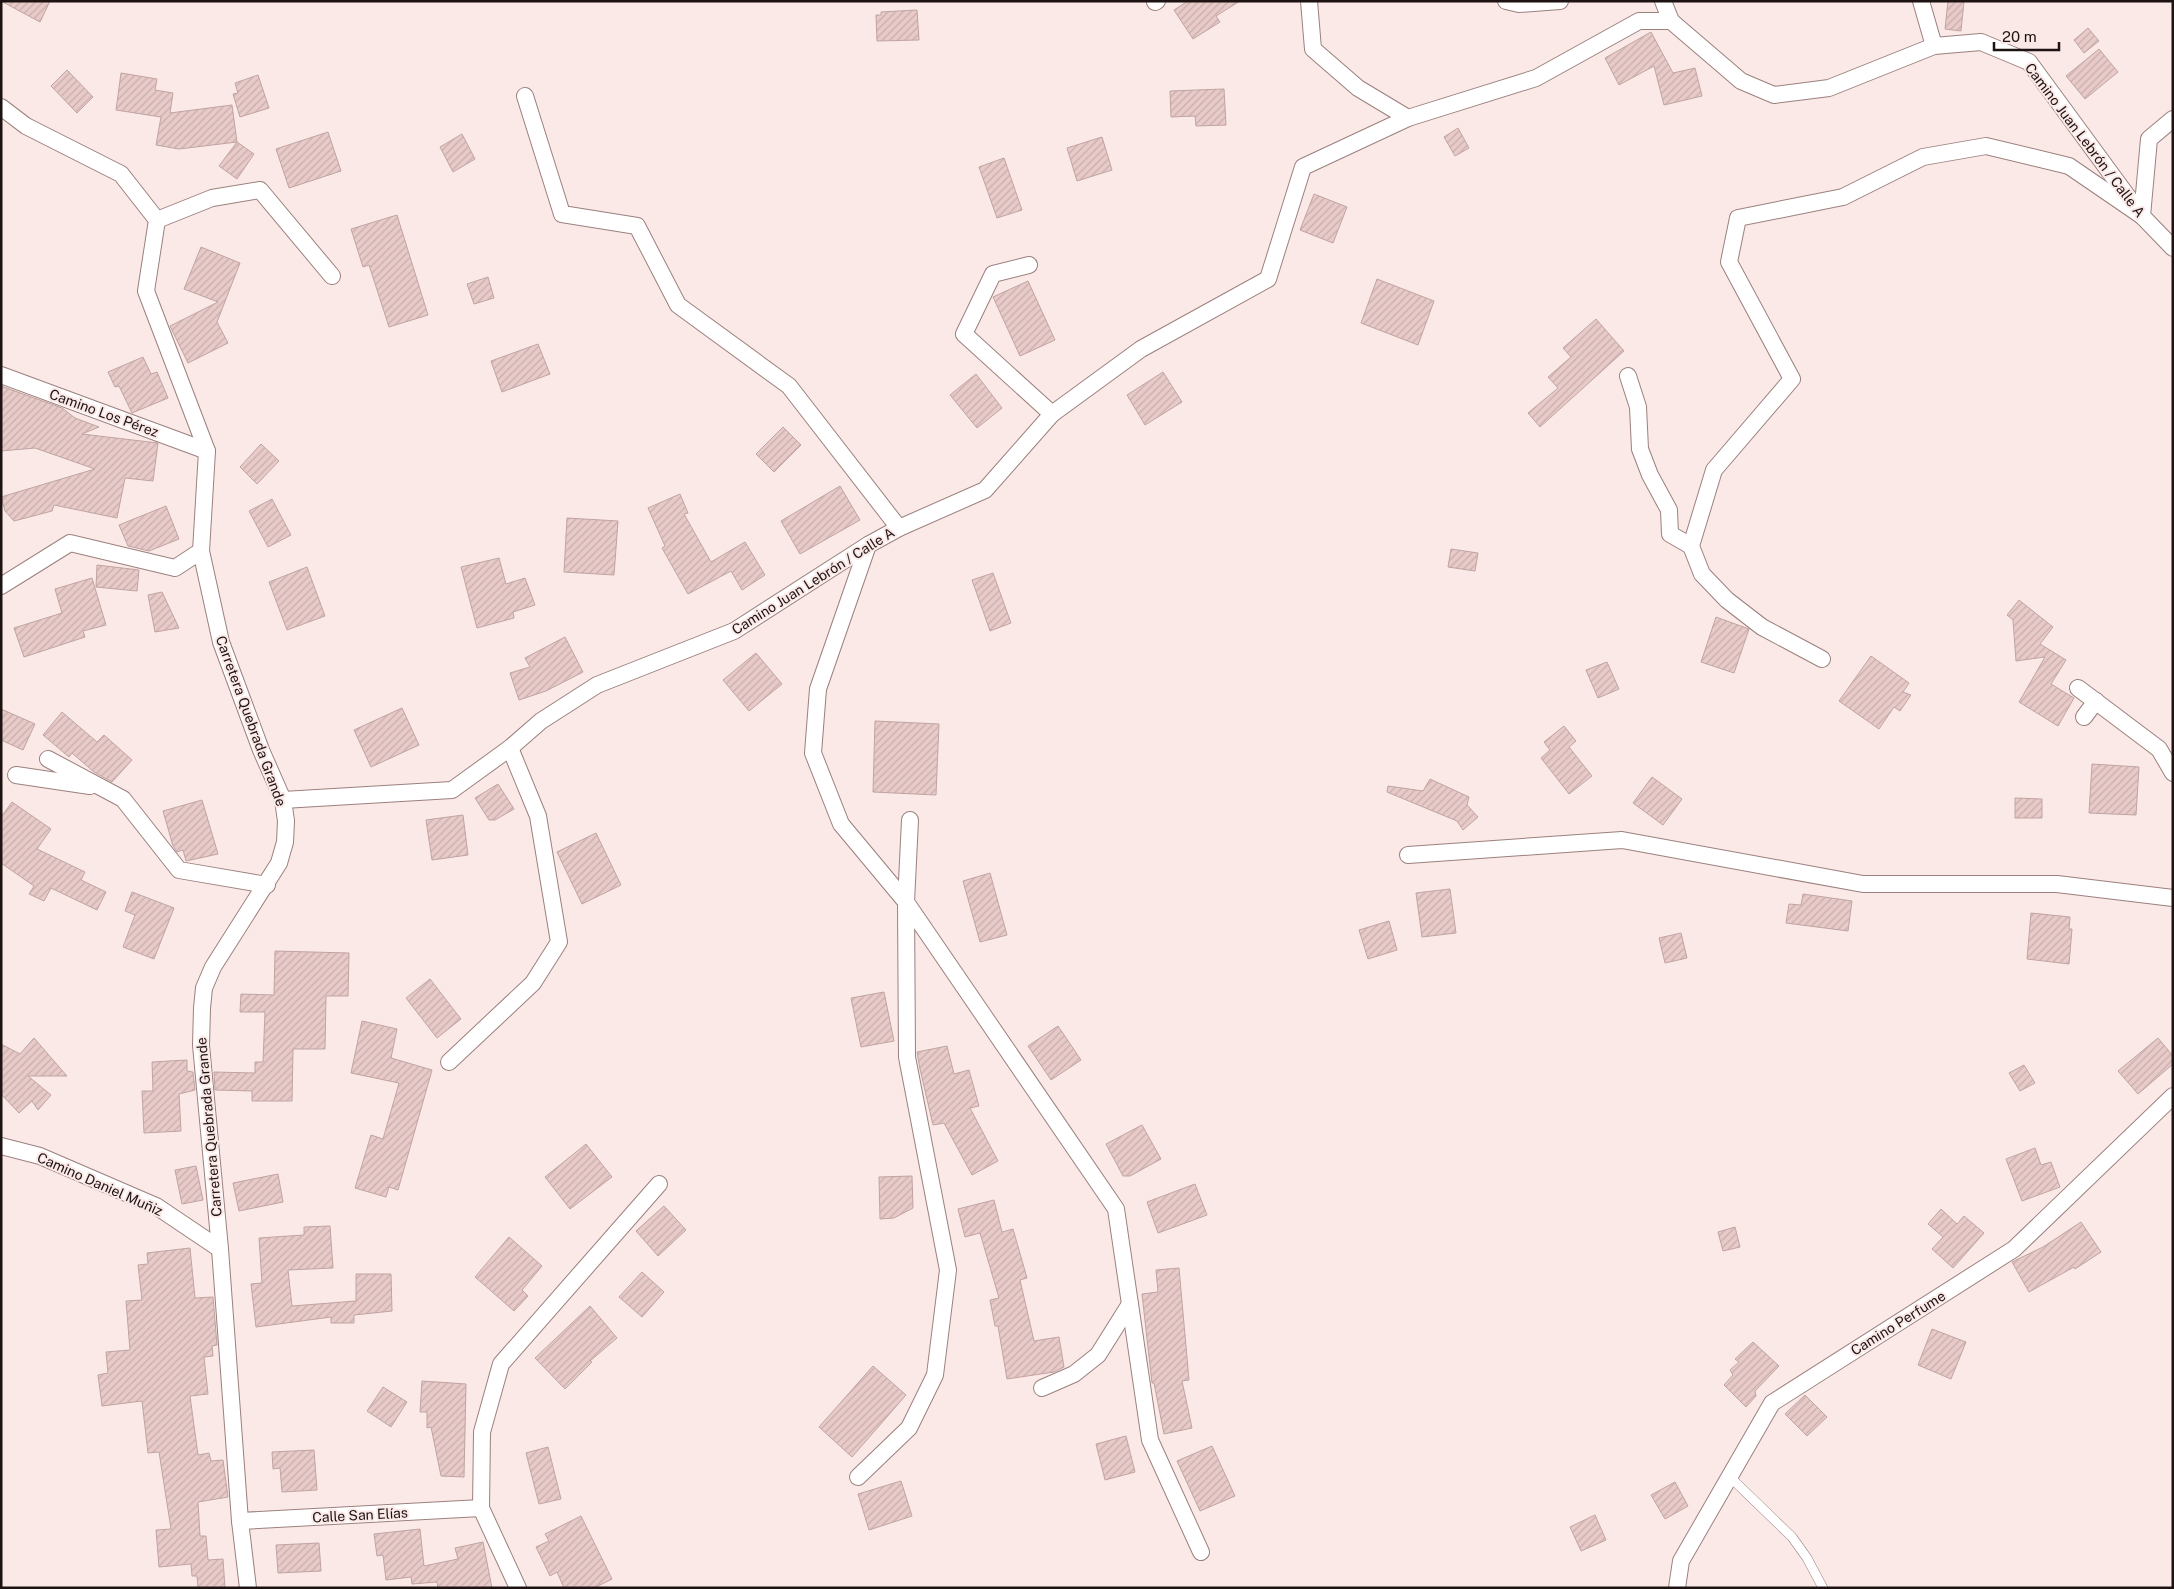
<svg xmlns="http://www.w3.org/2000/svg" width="2174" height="1589" font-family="'Public Sans',sans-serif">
  <defs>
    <pattern id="building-hatch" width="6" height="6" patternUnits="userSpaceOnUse" patternTransform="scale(1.25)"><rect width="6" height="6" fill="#e8cbc9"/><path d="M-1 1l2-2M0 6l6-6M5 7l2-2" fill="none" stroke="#c7adac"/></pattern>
  </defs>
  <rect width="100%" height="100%" fill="#fbe9e7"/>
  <g fill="url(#building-hatch)" stroke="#c0a4a2">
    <polygon points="1,1 50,1 40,22"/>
    <polygon points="1188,1 1240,1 1216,16 1220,22 1193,39 1174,10"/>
    <polygon points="1948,1 1964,1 1961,31 1945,29"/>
    <polygon points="917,10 919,40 877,41 876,15 881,15 881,12"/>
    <polygon points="2088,28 2099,41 2084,53 2074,40"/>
    <polygon points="1651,32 1673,73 1695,68 1702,96 1664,105 1654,66 1619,85 1605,58"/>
    <polygon points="2099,49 2118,72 2085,99 2066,76"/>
    <polygon points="67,70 93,97 77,113 51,86"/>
    <polygon points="121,73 157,79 155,90 173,93 170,113 232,105 237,142 179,149 156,145 161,117 116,110"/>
    <polygon points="258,75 269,108 240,117 233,94 238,93 235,83"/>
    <polygon points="1224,89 1226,125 1196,126 1195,116 1171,117 1170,91"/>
    <polygon points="1458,128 1469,148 1455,156 1444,137"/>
    <polygon points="328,132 341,171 289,188 276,149"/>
    <polygon points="462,134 475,159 453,172 440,147"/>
    <polygon points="1102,137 1112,170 1077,181 1067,148"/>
    <polygon points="237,142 254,154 237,179 219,166"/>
    <polygon points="1004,158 1022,210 997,218 979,167"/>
    <polygon points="1314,194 1347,207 1333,243 1300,230"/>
    <polygon points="397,215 428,315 389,327 369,265 363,267 351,229"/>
    <polygon points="201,247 240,263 217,322 228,343 188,363 170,326 218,302 184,289"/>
    <polygon points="488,277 494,298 474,304 467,284"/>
    <polygon points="1377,279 1434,301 1418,345 1361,323"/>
    <polygon points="1028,281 1055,340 1020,356 993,297"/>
    <polygon points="1596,319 1624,351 1540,427 1528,413 1558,388 1548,377 1571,357 1563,348"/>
    <polygon points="538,344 550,374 502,392 491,361"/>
    <polygon points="143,357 151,374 157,372 168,398 132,413 119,386 115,387 108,372"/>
    <polygon points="1163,372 1182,402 1145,425 1127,395"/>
    <polygon points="976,374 1002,408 977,428 950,395"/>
    <polygon points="1,386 62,408 75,418 99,427 82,434 158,443 153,481 125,478 117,518 54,505 52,511 14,521 5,511 1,497 95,469 35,448 1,451"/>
    <polygon points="783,427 801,445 774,472 756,454"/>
    <polygon points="261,444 279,461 257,484 240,467"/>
    <polygon points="840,486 860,520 800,554 781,521"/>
    <polygon points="680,494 688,513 684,514 711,562 745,542 765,575 742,590 731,571 688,594 662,548 665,546 648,508"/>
    <polygon points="272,499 291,535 268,547 249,511"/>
    <polygon points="166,506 179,539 149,551 128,546 119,525"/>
    <polygon points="567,518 618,521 614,575 564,572"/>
    <polygon points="1451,549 1478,553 1475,571 1448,567"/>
    <polygon points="499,558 506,584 525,578 535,605 513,612 514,618 477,628 461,567"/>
    <polygon points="97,565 139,570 137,591 96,587"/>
    <polygon points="307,567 325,616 287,630 269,582"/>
    <polygon points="993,573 1011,623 990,631 972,580"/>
    <polygon points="92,578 106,625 83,631 85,637 24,657 14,628 62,613 55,589"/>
    <polygon points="162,592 179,628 155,632 148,595"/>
    <polygon points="2019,600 2053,627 2040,644 2066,660 2051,684 2074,698 2058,726 2019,702 2045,657 2016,661 2013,620 2007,615"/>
    <polygon points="1716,617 1749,629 1734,673 1701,662"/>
    <polygon points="565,637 583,672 546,691 519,700 510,673 530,667 525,658"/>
    <polygon points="756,653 782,684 749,711 723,680"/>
    <polygon points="1871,656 1909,683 1903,692 1911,695 1900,711 1894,707 1879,729 1839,701"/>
    <polygon points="1607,662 1619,689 1598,698 1586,670"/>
    <polygon points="402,708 419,745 371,767 354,730"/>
    <polygon points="1,709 35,724 23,750 1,740"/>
    <polygon points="62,712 97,742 104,735 132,760 112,782 94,772 72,753 69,757 43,735"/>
    <polygon points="875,721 939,724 936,795 873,792"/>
    <polygon points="1564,726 1576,741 1569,747 1592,776 1569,794 1541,758 1550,750 1544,742"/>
    <polygon points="2092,764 2139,767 2136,815 2089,813"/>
    <polygon points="1652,777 1682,799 1663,825 1633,803"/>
    <polygon points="1430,779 1469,797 1467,805 1478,817 1463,830 1457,821 1387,792 1388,786 1423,791"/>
    <polygon points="498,784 514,809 495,820 489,820 475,798"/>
    <polygon points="2015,798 2042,799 2042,818 2015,818"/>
    <polygon points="202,800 218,854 186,861 183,850 177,852 173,846 163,811"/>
    <polygon points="12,802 51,829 37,849 85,872 81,880 106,892 97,910 51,888 44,901 29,894 34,886 1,863 1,817"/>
    <polygon points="463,815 468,855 432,860 426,820"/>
    <polygon points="596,833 621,885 582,904 557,852"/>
    <polygon points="990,873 1007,935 980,942 963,881"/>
    <polygon points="1450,889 1456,933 1422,937 1416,893"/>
    <polygon points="132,892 174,908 154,959 123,947 135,915 125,911"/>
    <polygon points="1803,894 1852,901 1848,931 1786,923 1789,904 1801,905"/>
    <polygon points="2031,913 2070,917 2069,929 2072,929 2069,964 2027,959"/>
    <polygon points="1389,921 1397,950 1368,959 1359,930"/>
    <polygon points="1681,933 1687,958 1665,963 1659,938"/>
    <polygon points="275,951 349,953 348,996 326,996 325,1049 293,1049 292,1101 252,1101 252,1091 215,1090 214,1072 255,1073 255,1062 263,1062 265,1012 240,1012 241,994 274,995"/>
    <polygon points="430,979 461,1019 437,1038 406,998"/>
    <polygon points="884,992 894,1041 861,1047 851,998"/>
    <polygon points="362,1021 397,1029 391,1058 432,1070 398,1190 389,1187 386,1197 355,1188 371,1135 383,1139 399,1083 351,1073"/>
    <polygon points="1058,1026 1081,1060 1051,1080 1028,1046"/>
    <polygon points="34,1038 67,1076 28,1076 51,1095 38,1110 32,1101 19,1113 1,1094 1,1044 20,1054"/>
    <polygon points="2158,1038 2173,1056 2173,1064 2138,1094 2118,1071"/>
    <polygon points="947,1046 954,1074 969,1070 979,1106 970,1108 998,1161 972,1175 944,1123 933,1125 920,1069 917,1052"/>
    <polygon points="187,1060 187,1071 193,1072 195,1090 179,1094 181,1131 144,1133 142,1091 153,1091 152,1062"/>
    <polygon points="2024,1065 2035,1083 2020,1091 2009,1073"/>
    <polygon points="1142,1125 1161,1159 1130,1176 1123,1176 1106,1144"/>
    <polygon points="586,1144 612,1177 570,1209 545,1177"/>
    <polygon points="2035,1148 2041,1165 2051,1162 2060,1187 2022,1201 2006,1159"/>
    <polygon points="196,1166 203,1200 182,1204 175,1170"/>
    <polygon points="278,1174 283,1202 239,1211 233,1183"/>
    <polygon points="912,1176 913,1208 894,1218 880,1219 879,1177"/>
    <polygon points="1195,1184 1207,1215 1158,1233 1147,1202"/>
    <polygon points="994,1200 1002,1232 1013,1229 1027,1278 1020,1280 1034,1341 1059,1337 1064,1367 1054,1372 1007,1379 998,1326 995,1326 990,1300 999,1298 980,1233 965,1237 958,1209"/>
    <polygon points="664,1206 686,1230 658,1256 636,1231"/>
    <polygon points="1941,1209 1957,1224 1964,1216 1984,1233 1953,1268 1932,1249 1943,1237 1928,1224"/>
    <polygon points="2081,1222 2101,1252 2075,1269 2074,1267 2029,1292 2012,1262 2043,1247"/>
    <polygon points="330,1226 333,1268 288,1270 292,1306 356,1301 356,1274 391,1274 392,1311 354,1315 354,1323 331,1323 331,1317 256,1327 251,1284 262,1283 259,1238 304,1235 304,1227"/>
    <polygon points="1735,1227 1740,1247 1723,1251 1718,1232"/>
    <polygon points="509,1237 542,1266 522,1290 528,1296 514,1311 475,1277"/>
    <polygon points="190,1248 195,1298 213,1297 217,1345 212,1346 213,1356 204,1357 208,1394 190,1396 198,1455 209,1453 211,1461 223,1460 228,1497 198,1502 200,1536 206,1536 208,1560 223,1559 225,1588 198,1588 197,1576 192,1576 191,1564 159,1567 156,1530 171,1529 159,1452 148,1453 142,1401 102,1406 98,1375 108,1373 106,1352 130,1350 126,1301 142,1300 138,1265 148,1264 147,1253"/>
    <polygon points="1179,1268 1189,1380 1182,1381 1192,1428 1164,1434 1154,1383 1152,1383 1142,1294 1158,1292 1156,1270"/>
    <polygon points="642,1272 664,1292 642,1317 619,1297"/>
    <polygon points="590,1306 617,1338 590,1361 592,1362 565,1389 535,1358"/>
    <polygon points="1932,1329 1966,1342 1951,1379 1918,1365"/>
    <polygon points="1753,1342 1779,1366 1755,1391 1756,1396 1746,1407 1724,1385 1733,1375 1730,1370 1739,1362 1735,1359"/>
    <polygon points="873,1366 906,1395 852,1457 819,1427"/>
    <polygon points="422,1381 466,1384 464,1477 441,1476 431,1427 427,1428 427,1412 420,1412"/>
    <polygon points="383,1387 407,1402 391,1427 367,1411"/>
    <polygon points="1805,1395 1827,1417 1807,1436 1785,1414"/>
    <polygon points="1126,1436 1135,1472 1105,1480 1096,1444"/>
    <polygon points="1212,1446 1235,1496 1200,1511 1177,1461"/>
    <polygon points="548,1447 561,1499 539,1504 526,1453"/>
    <polygon points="314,1450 317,1490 282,1492 280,1468 273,1469 272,1452"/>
    <polygon points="901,1481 912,1516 869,1530 858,1494"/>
    <polygon points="1675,1482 1688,1506 1665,1519 1651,1495"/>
    <polygon points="1595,1515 1606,1540 1581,1551 1570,1527"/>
    <polygon points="581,1516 612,1579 594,1588 564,1588 557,1572 550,1576 536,1547 549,1541 545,1534"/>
    <polygon points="420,1529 424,1566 458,1559 455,1548 483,1542 492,1588 438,1588 437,1582 412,1584 411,1577 386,1580 383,1555 377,1556 374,1534"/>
    <polygon points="319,1543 321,1571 278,1573 276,1545"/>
  </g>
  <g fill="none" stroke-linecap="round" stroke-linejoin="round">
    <g stroke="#9b807e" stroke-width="10">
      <polyline id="service" points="1730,1477 1792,1537 1807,1558 1823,1588"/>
    </g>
    <g stroke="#9b807e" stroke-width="18">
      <g id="minor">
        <polyline points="1309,1 1313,49 1358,88 1408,118"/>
        <polyline points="1506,1 1519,4 1560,1"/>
        <polyline points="1663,1 1671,21"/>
        <polyline points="1921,1 1934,46"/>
        <polyline points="1155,2 1157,1"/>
        <polyline points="525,96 562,214 637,226 678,305 789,386 899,528"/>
        <polyline points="1,107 26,126 121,174 157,220 146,291 207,451 201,551 221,642 261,750 283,800 286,821 285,842 279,863 213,967 204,988 202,1008 201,1045 220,1249 240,1521 248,1588"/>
        <polyline points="157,220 212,198 260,190 332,276"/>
        <polyline points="1029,265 993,274 964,334 1052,414"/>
        <polyline points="1,375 207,451"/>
        <polyline points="1628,376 1638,407 1640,449 1650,475 1669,510 1670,534 1691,546"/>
        <polyline points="1,586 70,543 175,568 201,551"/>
        <polyline points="1822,659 1762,627 1727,600 1702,574 1691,546 1714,470 1792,379 1729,262 1738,218 1843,197 1923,157 1986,146 2069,166 2142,216 2149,139 2173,119"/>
        <polyline points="2078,688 2159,749 2173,773"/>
        <polyline points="2084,717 2096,701"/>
        <polyline points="48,759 123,799 179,870 267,885"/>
        <polyline points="16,775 90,786"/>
        <polyline points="283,800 452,790 510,748 541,721 597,685 734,631 868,545 899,528 985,490 1052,414 1141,349 1268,279 1303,167 1408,118 1536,78 1639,21 1671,21 1741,81 1774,95 1829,88 1934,46 1981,42 2029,62 2142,216 2173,248"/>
        <polyline points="910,820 906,902 1116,1209 1150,1440 1201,1552"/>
        <polyline points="1408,855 1622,840 1863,884 2057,884 2173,898"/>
        <polyline points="449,1062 533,983 559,942 538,816 510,748"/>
        <polyline points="1,1146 40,1156 156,1206 220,1249"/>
        <polyline points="1042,1388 1074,1374 1098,1355 1130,1304"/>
        <polyline points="858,1477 909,1428 935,1375 948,1270 907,1057 906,902 841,824 813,753 818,689 868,545"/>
        <polyline points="240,1521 481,1508"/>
        <polyline points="518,1588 481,1508 482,1432 501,1364 659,1184"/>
        <polyline points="1677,1588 1681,1561 1772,1403 2014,1249 2173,1096"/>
      </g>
    </g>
    <use href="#service" stroke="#fff" stroke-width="9"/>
    <use href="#minor" stroke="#fff" stroke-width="16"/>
  </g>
  <g text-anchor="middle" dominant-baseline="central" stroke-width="4" stroke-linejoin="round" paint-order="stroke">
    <g font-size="14" fill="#1d1313" stroke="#fbe9e7">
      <text transform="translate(2085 140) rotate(53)">Camino Juan Lebrón / Calle A</text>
      <text transform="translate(104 413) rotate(20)">Camino Los Pérez</text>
      <text transform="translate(813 581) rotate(-32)">Camino Juan Lebrón / Calle A</text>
      <text transform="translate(251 721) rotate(70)">Carretera Quebrada Grande</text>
      <text transform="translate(209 1127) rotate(-95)">Carretera Quebrada Grande</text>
      <text transform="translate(100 1184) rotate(24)">Camino Daniel Muñiz</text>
      <text transform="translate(1898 1323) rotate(-32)">Camino Perfume</text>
      <text transform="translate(360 1515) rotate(-3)">Calle San Elías</text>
    </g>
  </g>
  <rect width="2174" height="1589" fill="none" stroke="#1d1313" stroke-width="5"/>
  <path d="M1994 42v8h65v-8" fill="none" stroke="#1d1313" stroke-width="2.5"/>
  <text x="2002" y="42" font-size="15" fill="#1d1313" stroke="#fbe9e7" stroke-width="4" paint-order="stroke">20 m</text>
</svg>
